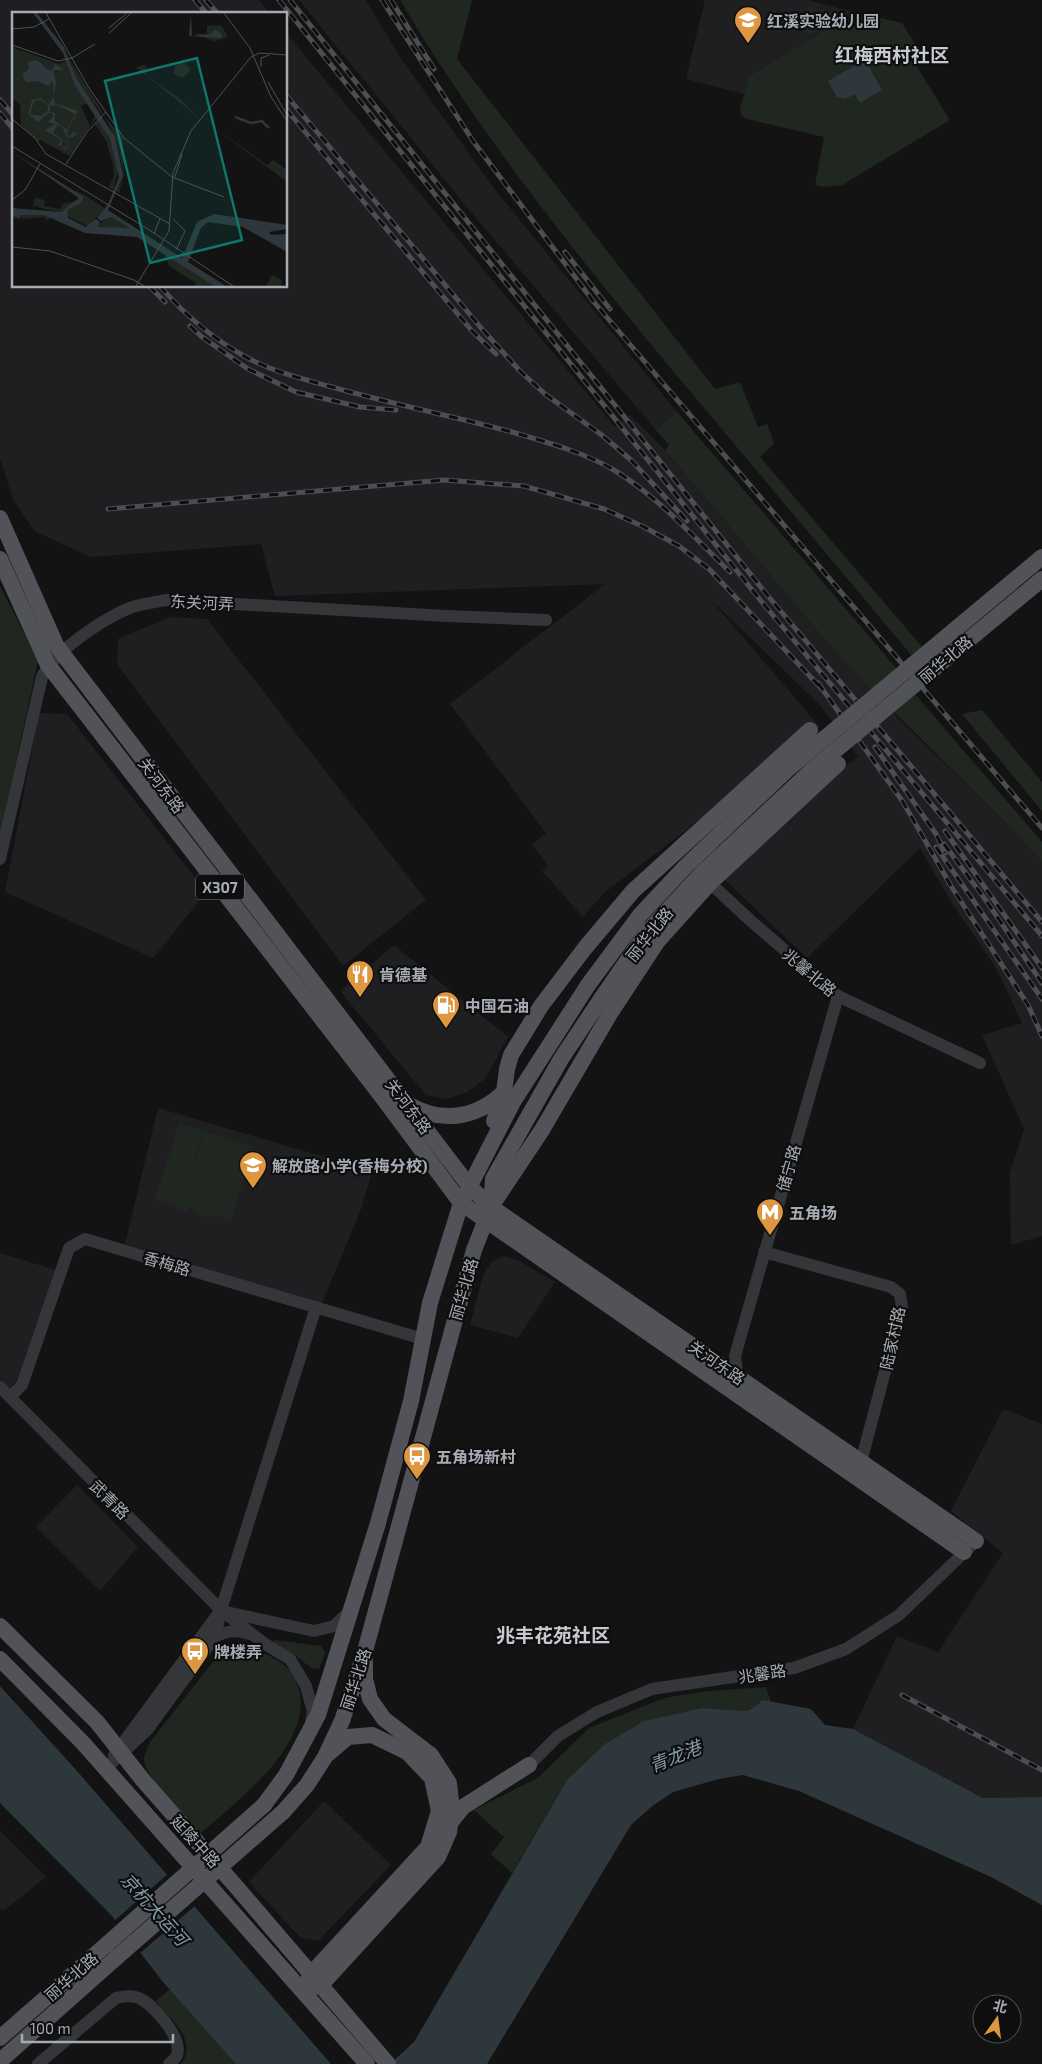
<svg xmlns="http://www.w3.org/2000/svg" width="1042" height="2064" font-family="'Exo 2','Noto Sans SC',sans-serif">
  <rect width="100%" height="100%" fill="#131314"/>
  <g fill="#1f1f21">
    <polygon points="0,0 259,0 270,14 14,14 14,286 286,286 286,33 615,427 630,415 665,450 826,641 900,720 1015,832 1042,862 1042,1236 1011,1245 1010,1173 1024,1129 982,1035 1022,1023 995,966 953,905 920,848 807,958 723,878 795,807 858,756 819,704 710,599 820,727 603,894 583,917 542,871 548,866 532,844 546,833 450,704 605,584 275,596 261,544 91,557 34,531 13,499 0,459"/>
    <polygon points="299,0 366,0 402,60 496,191 677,412 656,430 466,206"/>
    <polygon points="705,0 807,0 854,12 749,76 744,94 686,79"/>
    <polygon points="170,617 207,619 426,900 343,966 117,664 118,639"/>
    <polygon points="39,713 67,714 206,892 153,958 5,892"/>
    <polygon points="394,945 508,1037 485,1079 467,1092 447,1099 426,1095 340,991"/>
    <polygon points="158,1108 372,1171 362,1207 322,1303 125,1244"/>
    <polygon points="0,1253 56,1270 17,1380 11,1387 5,1387 0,1382"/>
    <polygon points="504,1256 518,1260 555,1282 518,1338 470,1325 484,1272 492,1262"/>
    <polygon points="1003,1409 1042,1424 1042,1844 983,1798 853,1729 897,1636 938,1652 1003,1553 951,1511"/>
    <polygon points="77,1485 138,1547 100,1591 36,1527"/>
    <polygon points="324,1801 391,1865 318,1941 301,1938 249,1882"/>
    <polygon points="0,1831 46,1877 3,1911 0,1908"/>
  </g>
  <g fill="#202720">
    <path d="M 400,0 L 472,0 L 457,59 L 715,389 L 740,382 L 758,427 L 767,424 L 774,443 L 760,457 L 923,648 L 913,657 C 833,562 753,466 673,371 C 575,253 478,132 400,0 Z"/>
    <polygon points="808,7 842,15 808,36 803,29"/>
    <polygon points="854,12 902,23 918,49 912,52 911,57 950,120 842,185 824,187 815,185 824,137 747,119 741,115 740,109 749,76"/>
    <polygon points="677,412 898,670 873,692 826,641 665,450 669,445 656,430"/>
    <polygon points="0,586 38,661 0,834"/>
    <polygon points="915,694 1042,842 1042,862 1015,832 894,712"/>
    <polygon points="982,710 1042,782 1042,811 962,714"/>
    <polygon points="179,1123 203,1131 179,1208 155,1200"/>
    <path d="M 204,1131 L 254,1147 L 230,1223 L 222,1221 L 223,1216 C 209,1219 200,1215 189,1207 L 187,1212 L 179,1209 Z"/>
    <polygon points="274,1640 321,1646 325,1653 319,1669 311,1668 295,1655 273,1643"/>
    <path d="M 250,1649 C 269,1654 290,1664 297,1684 C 319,1741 237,1801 200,1834 C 189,1820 144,1776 144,1760 C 144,1754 148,1747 150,1742 L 212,1663 C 224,1653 235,1650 250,1649 Z"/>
    <polygon points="766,1687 771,1702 763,1700 748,1711 707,1708 567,1780 512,1873 491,1854 504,1837 474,1810 539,1777 589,1728 664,1698 708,1691"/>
    <path d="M 170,1989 L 236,2064 L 181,2064 C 199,2041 170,2018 156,2001 Z"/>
  </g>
  <g fill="#2e373c">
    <polygon points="865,60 882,90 860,103 855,94 845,99 837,97 828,81"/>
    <polygon points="0,1686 77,1771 331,2064 236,2064 163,1982 112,1916 0,1803"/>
    <polygon points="763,1700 811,1709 825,1725 853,1729 983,1798 1042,1797 1042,1905 991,1877 799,1791 743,1775 719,1779 673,1792 651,1807 631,1825 487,2064 390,2064 414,2042 567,1780 605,1744 644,1721 703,1708 748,1711"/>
  </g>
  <polygon fill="#131314" points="169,1873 196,1905 139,1954 113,1922"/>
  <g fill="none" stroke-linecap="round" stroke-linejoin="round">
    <g stroke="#343639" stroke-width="12">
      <path d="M 0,859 L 42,677 C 55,651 100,621 127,609 C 138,604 153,603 165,600 L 447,616 L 546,620"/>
      <polyline points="710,883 751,921 838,996 980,1063"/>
      <polyline points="764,1252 891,1287 900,1294 902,1307 861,1462"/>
      <polyline points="738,1381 735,1356 838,996"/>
      <polyline points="0,1387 221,1610 265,1644 290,1659 306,1686 313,1712 311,1722"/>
      <polyline points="10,1397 22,1385 69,1248 85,1239 423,1339"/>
      <polyline points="226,1612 314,1631 334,1626 348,1613"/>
      <path d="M 215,1637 C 227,1630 236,1630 250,1634"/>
      <polyline points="114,1755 218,1614"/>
      <polyline points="529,1765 558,1736 597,1712 652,1689 794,1668 846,1649 899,1615 971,1546"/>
      <polyline points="106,1768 148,1729 215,1637 221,1610 316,1307"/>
      <path d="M 38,2064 L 116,1998 C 124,1996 131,1995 139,1998 C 154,2005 183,2038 177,2055 C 176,2058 171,2062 169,2064"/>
    </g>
    <g stroke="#515358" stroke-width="16">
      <polyline points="0,518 56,645 62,653 470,1187 491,1207 976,1541"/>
      <polyline points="0,559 48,665 383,1098 461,1203 964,1552"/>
      <path d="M 409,1105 C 443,1124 478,1118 505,1091"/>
      <polyline points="494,1121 504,1092 507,1069 511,1055 541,1006 585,948 633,891 810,730"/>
      <polyline points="492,1205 542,1130 611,1012 657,942 710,883 838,764"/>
      <polyline points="0,1626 97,1722 142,1779 240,1891 388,2064"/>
      <polyline points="0,1659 83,1743 367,2064"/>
      <polyline points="264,1805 286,1775 318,1715 378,1523 411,1401 430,1303 461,1203 513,1102 588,985"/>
      <polyline points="283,1812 307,1785 325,1757 342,1721 365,1651 474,1250 491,1207 493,1179 561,1059 603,996"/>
      <polyline points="451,1822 463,1807 529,1765"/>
      <polyline points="306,1984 311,1974 428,1847 439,1811 432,1778 407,1752 372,1735 348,1737 328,1754"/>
      <polyline points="309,1988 320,1986 438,1857 449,1832 452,1811 449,1783 431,1755 384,1719 370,1699 365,1679 365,1661"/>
      <polyline points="0,2038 106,1945"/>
      <polyline points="0,2061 117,1957"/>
    </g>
    <g stroke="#4c4e52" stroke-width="5">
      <g id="rail">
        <polyline points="195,0 207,14"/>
        <polyline points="206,0 218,14"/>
        <polyline points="279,0 761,601 1042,936"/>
        <polyline points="290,0 768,596 1042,922"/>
        <polyline points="382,0 473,141 593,301 1042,828"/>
        <polyline points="391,0 434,69"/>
        <polyline points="286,95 482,329 520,371 545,394 603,436 631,460 687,521"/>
        <polyline points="0,100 14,116"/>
        <polyline points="286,109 472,331 496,354"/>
        <polyline points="0,113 14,130"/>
        <polyline points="565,252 610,309"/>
        <polyline points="149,286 165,302"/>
        <path d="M 160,286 C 183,313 212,338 244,356 C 271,371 302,379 332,387 C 392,404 452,416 512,432 C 546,442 583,452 614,470 C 658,497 693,536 730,572"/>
        <polyline points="190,326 202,337 248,369 296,392 360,407 396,410"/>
        <polyline points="108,509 444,480 524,486 604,509 642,526 679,546 709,569 821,688"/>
        <polyline points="818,683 903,802 951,886 1028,1005 1042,1036"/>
        <polyline points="875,747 936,834 945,853"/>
        <polyline points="945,831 1042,968"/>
        <polyline points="944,844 985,899 1042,983"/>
        <polyline points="936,847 1042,999"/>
        <polyline points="902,1695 1042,1770"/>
      </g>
    </g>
    <use href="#rail" stroke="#0e0e0f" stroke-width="3" stroke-dasharray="9" stroke-linecap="butt"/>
    <g stroke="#515358" stroke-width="16">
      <polyline points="588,985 640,915 686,866 788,769 1042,557"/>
      <polyline points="603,996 647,932 703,872 813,769 1042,579"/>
      <polyline points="106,1945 264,1805"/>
      <polyline points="117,1957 283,1812"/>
    </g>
  </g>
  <defs>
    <g id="school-pin" transform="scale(1.4375)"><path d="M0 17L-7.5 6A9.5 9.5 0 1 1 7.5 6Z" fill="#de9641" stroke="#0e0e0f"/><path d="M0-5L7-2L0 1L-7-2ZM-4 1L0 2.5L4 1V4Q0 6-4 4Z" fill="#fff"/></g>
    <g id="restaurant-pin" transform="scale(1.4375)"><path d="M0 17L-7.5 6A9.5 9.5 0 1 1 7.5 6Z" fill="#de9641" stroke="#0e0e0f"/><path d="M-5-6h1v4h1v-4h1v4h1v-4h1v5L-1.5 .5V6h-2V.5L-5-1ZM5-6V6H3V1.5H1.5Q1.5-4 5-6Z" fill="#fff"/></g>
    <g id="fuel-pin" transform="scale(1.4375)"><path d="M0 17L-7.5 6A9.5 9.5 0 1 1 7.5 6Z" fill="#de9641" stroke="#0e0e0f"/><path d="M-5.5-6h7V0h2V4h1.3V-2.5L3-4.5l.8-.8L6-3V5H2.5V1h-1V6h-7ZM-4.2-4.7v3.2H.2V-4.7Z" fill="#fff"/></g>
    <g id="metro-pin" transform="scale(1.4375)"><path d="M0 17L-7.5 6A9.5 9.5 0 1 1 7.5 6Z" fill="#de9641" stroke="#0e0e0f"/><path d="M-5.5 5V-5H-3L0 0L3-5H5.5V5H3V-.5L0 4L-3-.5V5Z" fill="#fff"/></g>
    <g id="bus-pin" transform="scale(1.4375)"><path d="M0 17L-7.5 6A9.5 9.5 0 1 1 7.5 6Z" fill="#de9641" stroke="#0e0e0f"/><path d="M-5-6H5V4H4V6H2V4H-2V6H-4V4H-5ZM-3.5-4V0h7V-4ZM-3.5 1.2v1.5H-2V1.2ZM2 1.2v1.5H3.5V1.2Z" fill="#fff"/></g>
  </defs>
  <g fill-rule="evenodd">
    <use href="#school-pin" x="748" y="20"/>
    <use href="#restaurant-pin" x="360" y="974"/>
    <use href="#fuel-pin" x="446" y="1005"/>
    <use href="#school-pin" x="253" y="1165"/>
    <use href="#metro-pin" x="770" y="1212"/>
    <use href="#bus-pin" x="417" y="1456"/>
    <use href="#bus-pin" x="195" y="1651"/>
  </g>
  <g text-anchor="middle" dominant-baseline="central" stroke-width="4.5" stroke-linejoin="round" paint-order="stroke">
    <rect fill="#0e0e0f" stroke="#787d82" stroke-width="1" x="196" y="874.5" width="48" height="25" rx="4"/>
    <g font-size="15" font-weight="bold" fill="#a6acb3">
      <text x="220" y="887">X307</text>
    </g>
    <g font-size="16" font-weight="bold" fill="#a6acb3" stroke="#0e0e0f" text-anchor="start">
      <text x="767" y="20">红溪实验幼儿园</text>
      <text x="379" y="974">肯德基</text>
      <text x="465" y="1005">中国石油</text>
      <text x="272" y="1165">解放路小学(香梅分校)</text>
      <text x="789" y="1212">五角场</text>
      <text x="436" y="1456">五角场新村</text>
      <text x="214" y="1651">牌楼弄</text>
    </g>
    <g font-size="16" fill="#a6acb3" stroke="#0e0e0f">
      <text transform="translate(202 602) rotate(3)">东关河弄</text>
      <text transform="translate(945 659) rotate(-40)">丽华北路</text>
      <text transform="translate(162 785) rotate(53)">关河东路</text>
      <text transform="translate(649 934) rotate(-51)">丽华北路</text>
      <text transform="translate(810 972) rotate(40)">兆馨北路</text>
      <text transform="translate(409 1106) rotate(53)">关河东路</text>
      <text transform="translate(788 1168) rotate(-74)">储宁路</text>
      <text transform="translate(167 1263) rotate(16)">香梅路</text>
      <text transform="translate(463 1289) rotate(-74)">丽华北路</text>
      <text transform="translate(892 1338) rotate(-78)">陆家村路</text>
      <text transform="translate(717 1362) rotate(35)">关河东路</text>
      <text transform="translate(110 1499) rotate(45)">武青路</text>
      <text transform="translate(762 1673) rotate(-9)">兆馨路</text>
      <text transform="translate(355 1679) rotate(-72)">丽华北路</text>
      <text transform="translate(196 1841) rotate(48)">延陵中路</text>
      <text transform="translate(71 1976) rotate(-41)">丽华北路</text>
    </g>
    <g font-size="18" font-style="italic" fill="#809cab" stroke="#0e0e0f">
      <text transform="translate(675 1756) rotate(-22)">青龙港</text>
      <text transform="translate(155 1909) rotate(48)">京杭大运河</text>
    </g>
    <g font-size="19" font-weight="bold" fill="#c6cad0" stroke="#0e0e0f">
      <text x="892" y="54">红梅西村社区</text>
      <text x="553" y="1634">兆丰花苑社区</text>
    </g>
  </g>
  <g transform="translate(12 12)">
    <rect width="275" height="275" fill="#131314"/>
    <path d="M 209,13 L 216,24 L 211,27 L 202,29 L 182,22 L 195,22 L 195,14 ZM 0,35 L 47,52 L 54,49 L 62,72 L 86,106 L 79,112 L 83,103 L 75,91 L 69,94 L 78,114 L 58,144 L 28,128 L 26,130 L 9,113 L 8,92 L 0,87 ZM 58,48 L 90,99 L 90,103 L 65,67 ZM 164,51 L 173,51 L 179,58 L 171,66 L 161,62 ZM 132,53 L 134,53 L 135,64 L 167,86 L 188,107 L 124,55 ZM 92,104 L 111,126 L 112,162 L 107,181 L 103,179 L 111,158 L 103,125 ZM 87,108 L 98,127 L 106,158 L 101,178 L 97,175 L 102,164 L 101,152 L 94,129 L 83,112 ZM 195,110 L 255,153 L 261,148 L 275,158 L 275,170 ZM 63,179 L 65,179 L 74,184 L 93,197 L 76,214 L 55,204 L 55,198 L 73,186 ZM 23,186 L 33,188 L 32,194 L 48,197 L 52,191 L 66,189 L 48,200 L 25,195 L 25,193 L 21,195 ZM 0,203 L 30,203 L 38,205 L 36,209 L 32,205 L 11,207 L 11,204 L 9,207 L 2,206 ZM 97,204 L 118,215 L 118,217 L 85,215 ZM 152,241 L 183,262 L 202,274 L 183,274 L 184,271 L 157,254 ZM 260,263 L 270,268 L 269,274 L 254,274 Z" fill="#202720"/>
    <path d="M 21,1 L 25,1 L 52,35 L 65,67 L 103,125 L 111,163 L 96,198 L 170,246 L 185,210 L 202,202 L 275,213 L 275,217 L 257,220 L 259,223 L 275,222 L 275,240 L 231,215 L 196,210 L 189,216 L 176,250 L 214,274 L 202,274 L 125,225 L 73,221 L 32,203 L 8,203 L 7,206 L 0,203 L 0,196 L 49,200 L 67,186 L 0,140 L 72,185 L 68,192 L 55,198 L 56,206 L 74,215 L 84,207 L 88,210 L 86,215 L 118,216 L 99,205 L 89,209 L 85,206 L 96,192 L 107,165 L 98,127 L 62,72 L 51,41 ZM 179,1 L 180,24 L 199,22 L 203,18 L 209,21 L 210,26 L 177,24 ZM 25,48 L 36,58 L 39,59 L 43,52 L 52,58 L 41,58 L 44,70 L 42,85 L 41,70 L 36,74 L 25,69 L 14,70 L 10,62 L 17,57 L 16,50 ZM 42,85 L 42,91 L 66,99 L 55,120 L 57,125 L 61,120 L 65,122 L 63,124 L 55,126 L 56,136 L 54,137 L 52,137 L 50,135 L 55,136 L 55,125 L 50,115 L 45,113 L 41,121 L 50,127 L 49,135 L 46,133 L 49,128 L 33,118 L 43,112 L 36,110 L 42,104 L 38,100 L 26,110 L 16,102 L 20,88 L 29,86 L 36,93 ZM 29,88 L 36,94 L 36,99 L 29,104 L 18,102 L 22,89 ZM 45,93 L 63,102 L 55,118 L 43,109 L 43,101 L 38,100 L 38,94 Z" fill="#2e373c" fill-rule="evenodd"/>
    <path fill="none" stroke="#2e373c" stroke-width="2.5" d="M 223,105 L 239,111 L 250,109 L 257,116M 0,199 L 43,203 L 74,217 L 77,218 L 82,210"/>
    <path fill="none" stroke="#4e5054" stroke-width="1" d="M 34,1 L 77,76 L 112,126 L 160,165 L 212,185M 212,1 L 238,36 L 259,85 L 275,109M 97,16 L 115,1M 0,17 L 22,15 L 37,7M 97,21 L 119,1M 0,33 L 46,49 L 60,46 L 83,32M 249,55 L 249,46 L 257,43M 256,70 L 275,103M 0,107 L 23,126 L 34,142 L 158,212M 0,134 L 139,219 L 221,274M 54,152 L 75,120 L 94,100M 163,165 L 170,142M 0,188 L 13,178 L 28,152M 161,207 L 173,219 L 164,238M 142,222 L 148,206M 0,235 L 38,239 L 122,268 L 132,274M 124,274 L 157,219 L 161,161 L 179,119 L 239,45 L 247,41 L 275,43"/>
    <path fill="#0f766e" fill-opacity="0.15" stroke="#0f766e" stroke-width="2.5" d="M 185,46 L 230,228 L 138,251 L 93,69 Z"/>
    <rect width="275" height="275" fill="none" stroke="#a6acb3" stroke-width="2.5"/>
  </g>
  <g transform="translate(997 2019) rotate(14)"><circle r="24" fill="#0e0e0f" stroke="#4b4d51"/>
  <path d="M0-4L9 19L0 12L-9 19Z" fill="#de9641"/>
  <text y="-8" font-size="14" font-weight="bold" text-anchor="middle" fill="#a6acb3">北</text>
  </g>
  <path d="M22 2034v8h151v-8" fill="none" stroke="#a6acb3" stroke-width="2.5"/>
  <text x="30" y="2034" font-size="15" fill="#a6acb3" stroke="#0e0e0f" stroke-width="4" paint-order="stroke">100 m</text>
</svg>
